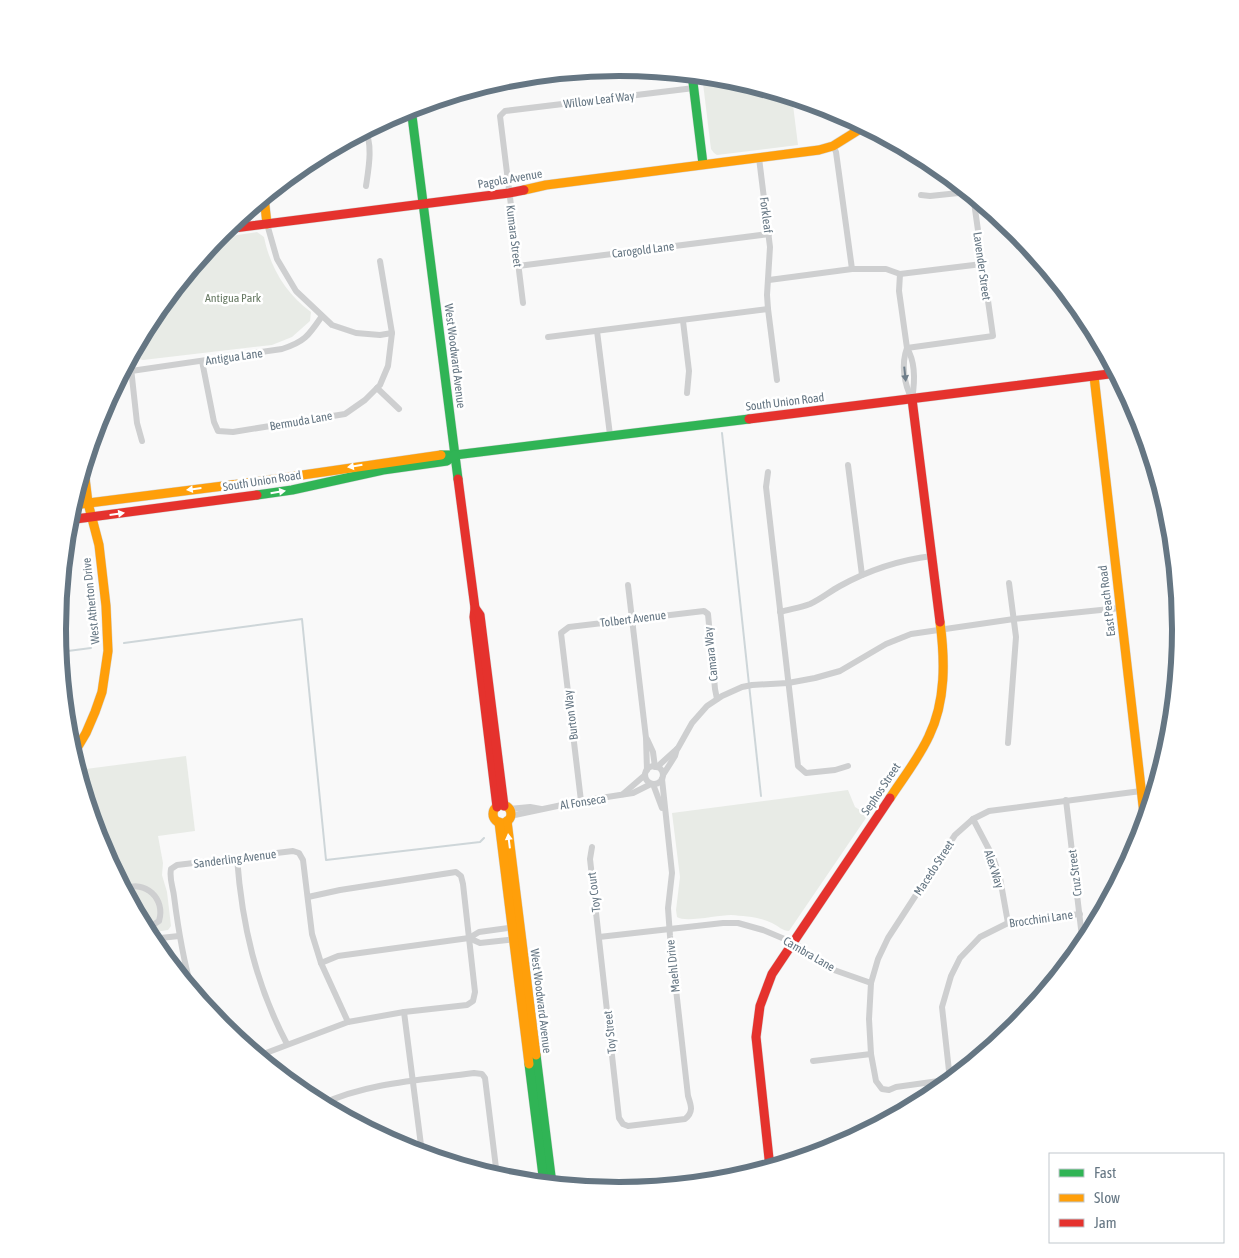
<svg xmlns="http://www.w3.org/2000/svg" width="1239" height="1258" font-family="'Asap Condensed',sans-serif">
  <rect width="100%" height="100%" fill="#f9f9f9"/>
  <g fill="#e8ebe6">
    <polygon points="702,75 729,78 792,97 798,145 717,155 714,153 711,149"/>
    <path d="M 257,232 L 264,237 C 270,267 286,294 311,312 L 310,321 L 292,337 L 272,345 L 143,360 L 136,358 L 135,349 L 152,317 L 217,238 Z"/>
    <polygon points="186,756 195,831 158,836 163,863 162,875 167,892 171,926 168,930 148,933 100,844 78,770"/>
    <path d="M 848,790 L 855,807 L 868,815 L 789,931 C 783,931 778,926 772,923 C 760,917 744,916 731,915 C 718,915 685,923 677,917 L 676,910 L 680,877 L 672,813 Z"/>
  </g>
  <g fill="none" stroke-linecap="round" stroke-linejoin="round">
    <g stroke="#ced6d9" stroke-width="2">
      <polyline points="722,433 761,796"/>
      <polyline points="124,643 302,619 326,860 480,842 484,838"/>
      <polyline points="60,652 91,648"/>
    </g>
    <g stroke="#d5d6d7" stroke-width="10">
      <g id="fast">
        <polyline points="692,74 703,164"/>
        <polyline points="411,108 458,479"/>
        <polyline points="441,455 455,455 749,419"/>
        <polyline points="257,495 292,490 383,470 447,461 455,455"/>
        <polyline points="536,1055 552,1184"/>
        <polyline points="529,1064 544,1184"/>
      </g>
    </g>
    <g stroke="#d5d6d7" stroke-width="10">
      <g id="slow">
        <polyline points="524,190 546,185 819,150 833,146 865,126"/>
        <polyline points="264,197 267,224"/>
        <polyline points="1094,376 1145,823"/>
        <polyline points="73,505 247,483 441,455"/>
        <polyline points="73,755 86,733 95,712 102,692 108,651 106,606 99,545 88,503 84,469"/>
        <path d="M 890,798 C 903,778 919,758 929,736 C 946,701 945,660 940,622"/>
        <circle cx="502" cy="814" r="9"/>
        <polyline points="507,821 536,1055"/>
        <polyline points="499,822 529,1064"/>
      </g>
    </g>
    <g stroke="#d5d6d7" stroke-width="10">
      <g id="jam">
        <polyline points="226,229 509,193 524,190"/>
        <polyline points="912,399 940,622"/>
        <polyline points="749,419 1117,373"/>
        <polyline points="458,479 475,608 474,617 497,807"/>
        <polyline points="68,520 257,495"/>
        <polyline points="475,608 480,615 504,806"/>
        <polyline points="770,1168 756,1037 760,1006 772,974 890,798"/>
      </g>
    </g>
    <g stroke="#cecfd0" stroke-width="6">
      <path d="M 364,131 C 374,141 368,172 366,186"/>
      <polyline points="833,146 836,152 852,269"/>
      <polyline points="759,158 770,247 767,295 768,309 777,380"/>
      <polyline points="921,195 930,196 968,192"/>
      <polyline points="267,224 277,259 296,291 332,325 356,333 380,335 392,333"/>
      <polyline points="518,266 769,234"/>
      <path d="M 900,274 L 899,291 L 907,348 C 916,363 915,382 912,399"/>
      <polyline points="769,280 852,269 886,269 900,274 982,264"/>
      <polyline points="523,303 500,116 505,111 694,88"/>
      <polyline points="683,321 689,371 687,393"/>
      <polyline points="597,331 610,435"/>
      <polyline points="548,337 768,309"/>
      <polyline points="907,348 993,336 973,195"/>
      <path d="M 907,348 C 901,364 904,384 912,399"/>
      <polyline points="130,359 137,423 142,441"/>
      <polyline points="202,361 214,422 218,431 233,432 345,414 365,400 380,385 388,366 392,333 380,261"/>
      <path d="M 131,371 L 282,349 C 305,342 309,335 322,316"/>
      <polyline points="377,388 399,409"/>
      <polyline points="848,465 862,575"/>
      <polyline points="768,472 766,487 798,766 806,773 835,770 848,766"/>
      <polyline points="628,585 646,738 647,770"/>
      <path d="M 780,612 C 789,609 800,608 810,604 C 821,599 829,592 840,586 C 869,570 899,560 932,556"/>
      <polyline points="647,739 653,752 655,767"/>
      <polyline points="1008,743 1016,637 1009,583"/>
      <circle cx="654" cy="775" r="9"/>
      <polyline points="657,767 678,748 692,723 707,706 722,696 742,687 752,685 788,683 815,678 840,671 886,644 911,634 1014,619 1120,608"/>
      <polyline points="663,775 675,756 677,749"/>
      <polyline points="653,784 662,808"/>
      <polyline points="623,794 645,775"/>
      <polyline points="1066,800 1083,946"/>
      <polyline points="581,801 561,633 569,627 704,611 708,614 715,689 717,699"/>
      <polyline points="509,809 530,807 541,809"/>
      <polyline points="510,816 581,801 633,793 651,784"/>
      <polyline points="973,819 993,857 1000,878 1008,923"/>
      <path d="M 592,847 L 590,859 L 619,1118 L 623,1124 L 628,1126 L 685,1119 C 694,1112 691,1105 688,1096 L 670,936 L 668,908 L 672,873 L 662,779"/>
      <path d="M 237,858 C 242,925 256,985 287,1044"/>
      <path d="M 124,889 C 145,879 166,899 159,921 L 153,925 L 143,925"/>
      <polyline points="516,927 479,932 469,938 480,943 516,939"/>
      <polyline points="599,937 723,923 738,923 763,930 794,943 834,970 871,983"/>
      <polyline points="151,939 179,936"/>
      <polyline points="321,963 338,956 469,938"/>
      <path d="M 192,990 C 183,959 178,928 174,896 C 173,887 169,879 171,869 L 177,865 L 293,851 L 299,853 L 303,860 L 312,934 L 321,963 L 348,1022"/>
      <polyline points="404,1012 422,1153"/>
      <polyline points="258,1056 348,1022 404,1012 467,1005 473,1001 475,992 463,884 461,876 456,872 340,890 308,897"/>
      <polyline points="813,1061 871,1054"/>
      <polyline points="953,1079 896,1087 889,1090 882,1089 876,1081 871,1054 869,1019 871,983 878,959 888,938 955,835 973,819 989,811 1141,791"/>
      <polyline points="950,1080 942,1007 951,976 960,958 980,937 1008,923 1080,914"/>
      <path d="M 322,1104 C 369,1082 424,1080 474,1073 L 482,1074 L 485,1078 L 497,1176"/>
    </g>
    <use href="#fast" stroke="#30b455" stroke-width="9"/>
    <use href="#slow" stroke="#ff9f0a" stroke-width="9"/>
    <use href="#jam" stroke="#e5322d" stroke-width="9"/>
  </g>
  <defs><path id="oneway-solid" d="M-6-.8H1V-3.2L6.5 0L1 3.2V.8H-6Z" transform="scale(1.25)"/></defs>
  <use fill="#707f8b" href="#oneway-solid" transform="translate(905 374) rotate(84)"/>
  <g fill="#fff">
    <use href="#oneway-solid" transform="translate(355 466) rotate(171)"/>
    <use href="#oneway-solid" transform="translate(194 489) rotate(173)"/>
    <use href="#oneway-solid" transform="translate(278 492) rotate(-9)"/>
    <use href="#oneway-solid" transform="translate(117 514) rotate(-8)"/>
    <use href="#oneway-solid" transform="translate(509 841) rotate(-97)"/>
  </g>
  <g text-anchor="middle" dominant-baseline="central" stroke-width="5" stroke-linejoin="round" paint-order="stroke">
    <g font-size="12" fill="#657683" stroke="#fff">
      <text transform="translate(599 100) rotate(-7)">Willow Leaf Way</text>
      <text transform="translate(510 179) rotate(-10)">Pagola Avenue</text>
      <text transform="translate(766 215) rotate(83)">Forkleaf</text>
      <text transform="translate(514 236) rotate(83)">Kumara Street</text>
      <text transform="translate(643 250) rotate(-7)">Carogold Lane</text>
      <text transform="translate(982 266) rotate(82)">Lavender Street</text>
      <text transform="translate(455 356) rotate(83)">West Woodward Avenue</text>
      <text transform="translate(234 357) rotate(-8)">Antigua Lane</text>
      <text transform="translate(785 402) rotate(-7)">South Union Road</text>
      <text transform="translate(301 421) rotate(-10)">Bermuda Lane</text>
      <text transform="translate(262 481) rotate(-9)">South Union Road</text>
      <text transform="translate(91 601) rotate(-96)">West Atherton Drive</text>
      <text transform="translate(1107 601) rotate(-97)">East Peach Road</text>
      <text transform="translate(633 619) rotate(-7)">Tolbert Avenue</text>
      <text transform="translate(711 654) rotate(-96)">Camara Way</text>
      <text transform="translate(571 715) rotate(-97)">Burton Way</text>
      <text transform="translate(881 789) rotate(-56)">Sephos Street</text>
      <text transform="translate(583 802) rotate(-9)">Al Fonseca</text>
      <text transform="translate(235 859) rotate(-7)">Sanderling Avenue</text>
      <text transform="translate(934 868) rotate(-57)">Macedo Street</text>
      <text transform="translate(994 869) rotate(72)">Alex Way</text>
      <text transform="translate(1075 873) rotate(-97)">Cruz Street</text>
      <text transform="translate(594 892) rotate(-97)">Toy Court</text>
      <text transform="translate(1041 919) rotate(-8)">Brocchini Lane</text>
      <text transform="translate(809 954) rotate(30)">Cambra Lane</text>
      <text transform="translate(673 966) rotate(-96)">Maehl Drive</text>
      <text transform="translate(541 1001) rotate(83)">West Woodward Avenue</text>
      <text transform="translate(610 1032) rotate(-96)">Toy Street</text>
    </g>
    <g font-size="12" fill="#687a64" stroke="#fff">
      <text x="233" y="298">Antigua Park</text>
    </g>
  </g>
  <path d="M0 0H1239V1258H0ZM66 629a553 553 0 1 1 1106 0a553 553 0 1 1-1106 0Z" fill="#fff" fill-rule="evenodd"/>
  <path fill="none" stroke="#657683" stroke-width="6" d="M66 629a553 553 0 1 1 1106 0a553 553 0 1 1-1106 0Z"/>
  <rect x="1049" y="1153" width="175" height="90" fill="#ffffff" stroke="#c1c8cd"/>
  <rect x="1059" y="1169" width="25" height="8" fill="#30b455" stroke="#c1c8cd"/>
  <text x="1094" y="1178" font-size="15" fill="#657683">Fast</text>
  <rect x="1059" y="1194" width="25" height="8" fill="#ff9f0a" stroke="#c1c8cd"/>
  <text x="1094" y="1203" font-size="15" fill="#657683">Slow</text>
  <rect x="1059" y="1219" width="25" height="8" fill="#e5322d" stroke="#c1c8cd"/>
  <text x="1094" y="1228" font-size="15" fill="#657683">Jam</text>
</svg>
